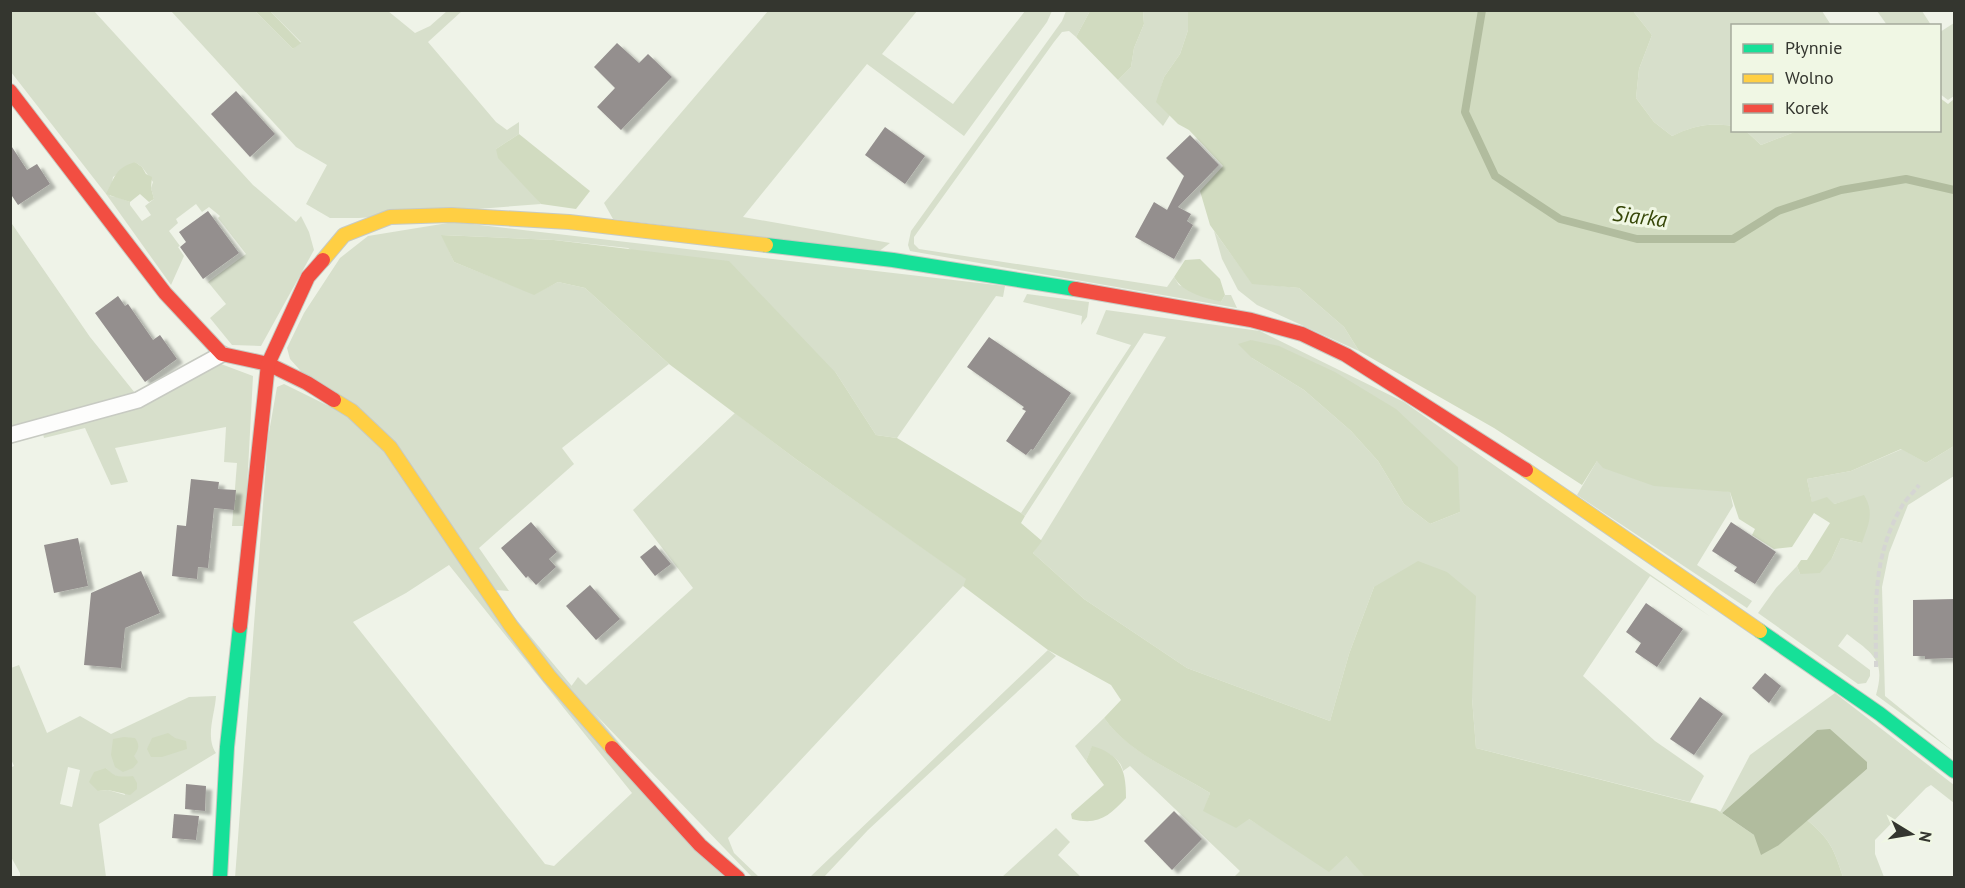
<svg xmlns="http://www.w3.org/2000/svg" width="1965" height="888" font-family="'PT Sans',sans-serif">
  <defs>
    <filter id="shadow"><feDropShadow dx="6" dy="4" stdDeviation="1.5" flood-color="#0004"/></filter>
  </defs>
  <rect width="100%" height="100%" fill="#eff3e8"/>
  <g fill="#d7dfcb" fill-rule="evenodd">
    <path d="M 11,11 L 94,11 L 253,185 L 296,222 L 301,216 L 309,232 L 314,250 L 261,346 L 232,345 L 210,318 L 226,304 L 208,282 L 246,254 L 218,218 L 220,216 L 209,207 L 202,212 L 196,204 L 176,219 L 178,223 L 169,231 L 180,246 L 178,247 L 184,256 L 171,285 L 106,194 L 11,72 ZM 135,162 L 142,167 L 153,182 L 151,188 L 154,199 L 145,206 L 151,215 L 142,221 L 130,205 L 130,202 L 117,197 L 110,196 L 113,177 Z"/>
    <polygon points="171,11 255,11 293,49 301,42 270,11 388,11 415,33 430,26 447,11 462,11 428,42 496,122 507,130 519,122 519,134 496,149 541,204 359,218 330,218 306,204 327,165 296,147"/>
    <polygon points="768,11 917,11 882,54 953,104 1025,11 1052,11 1047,22 964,136 867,64 743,217 890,243 878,252 613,219 604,203"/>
    <polygon points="1066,11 1090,11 1076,37 1069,31 1062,32 1054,42 914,237 914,244 919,249 1167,287 1174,277 1179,285 1221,302 1225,295 1231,295 1237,308 910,251 908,245 911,231 1062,21"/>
    <polygon points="1143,11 1188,11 1188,30 1180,54 1164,77 1157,102 1170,115 1163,126 1118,80 1131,67 1134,48 1144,24"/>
    <path d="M 1633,11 L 1822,11 L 1831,25 L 1732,26 L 1732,126 C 1709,122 1693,126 1672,136 L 1654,122 L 1636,98 L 1639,69 L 1652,35 Z"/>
    <polygon points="1877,11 1922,11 1931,25 1887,25"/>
    <polygon points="1954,23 1954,96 1948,100 1940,94 1940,32"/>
    <polygon points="1746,131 1797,131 1761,145"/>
    <polygon points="10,221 90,337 135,393 11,428"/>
    <polygon points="454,222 1005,286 1003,297 996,296 897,438 876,435 836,373 628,248 554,240 442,235 454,262 534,294 558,282 585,288 669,364 562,448 574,464 479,548 509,591 496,590 290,359 287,348 304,313 340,258 368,236"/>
    <polygon points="1214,231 1252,283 1299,288 1344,327 1359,351 1257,305 1238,290 1222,259"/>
    <polygon points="1027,294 1089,302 1087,317 1081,325 1082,316 1023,302"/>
    <path d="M 1106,310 L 1260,331 L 1404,402 L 1711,617 L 1650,576 L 1583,676 L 1655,741 L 1701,773 L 1704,776 L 1690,802 L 1476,748 L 1472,698 L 1374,587 L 1349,654 L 1330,721 L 1187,668 L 1084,599 L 1033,553 L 1166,337 L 1144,333 L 1025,516 L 1021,513 L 1131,345 L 1096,334 ZM 1251,340 L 1460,512 L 1430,524 L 1404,504 L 1378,461 L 1351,431 L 1304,390 L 1252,358 Z"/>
    <polygon points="221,364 253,376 245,526 232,526 237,463 224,462 226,427 115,448 128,482 111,485 85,428 44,438 43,434 148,404"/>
    <path d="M 284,384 L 345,414 L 731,877 L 235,878 L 268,438 L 277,387 ZM 449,565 L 632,793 L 554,866 L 545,864 L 353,622 L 406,593 Z"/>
    <polygon points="735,413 797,460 967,579 963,586 728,838 734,853 759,877 752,877 570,688 578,677 586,685 693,588 633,510"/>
    <path d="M 1954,446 L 1954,476 L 1908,505 L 1889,553 L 1882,587 L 1885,696 L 1954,752 L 1876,695 C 1886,660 1873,654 1847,634 L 1838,646 L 1870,670 L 1870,676 L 1866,683 L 1858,684 L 1758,613 L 1776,588 L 1797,566 L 1800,574 L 1832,558 L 1841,538 L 1862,543 L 1864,496 L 1834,504 L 1812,503 L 1807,479 L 1851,471 L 1902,449 L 1926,463 Z"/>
    <polygon points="1597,461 1730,492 1733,506 1697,565 1752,601 1747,608 1577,495"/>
    <polygon points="1048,650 1056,656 868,830 824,877 810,877"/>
    <path d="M 19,665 L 47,733 L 80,716 L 111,734 L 189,697 L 216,696 C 215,714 205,737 216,753 L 99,824 L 106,877 L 20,877 L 20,873 L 11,857 L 10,768 L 14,766 L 10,757 L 11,668 ZM 68,767 L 80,770 L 72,807 L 60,804 ZM 106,768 L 111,774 L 119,777 L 125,795 L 108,790 L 98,791 Z"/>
    <path d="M 1835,693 L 1954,785 L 1954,803 L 1931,785 L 1926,788 L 1875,840 L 1875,854 L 1884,877 L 1843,877 C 1834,849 1830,839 1807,820 L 1867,769 L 1817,730 L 1722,813 L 1720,812 L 1750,755 Z"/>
    <path d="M 1104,718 C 1131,754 1173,770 1210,793 L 1204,811 L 1249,819 L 1286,842 L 1346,856 L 1366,877 L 1234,877 L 1240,871 L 1130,766 L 1123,771 C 1121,758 1104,750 1092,747 L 1086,761 L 1075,746 Z"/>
    <polygon points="1056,828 1070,842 1058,855 1081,877 1002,877"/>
  </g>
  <g fill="#d1dbc0">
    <path d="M 1188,10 L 1633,11 L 1652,35 L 1639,69 L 1636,98 L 1654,122 L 1672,136 C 1692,126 1710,122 1732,126 L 1732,130 L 1746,131 L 1761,145 L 1797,131 L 1940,130 L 1940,98 L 1948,104 L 1954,99 L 1954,446 L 1926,463 L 1901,449 L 1851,471 L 1807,479 L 1812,502 L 1827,497 L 1834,504 L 1864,495 C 1875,513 1868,525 1862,543 L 1841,538 L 1832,558 L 1820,573 L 1800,574 L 1797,566 L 1801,560 L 1807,560 L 1830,523 L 1814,513 L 1792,547 L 1774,549 L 1752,535 L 1755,529 L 1739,519 L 1730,492 L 1654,486 L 1603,468 L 1597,461 L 1582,485 L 1494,428 L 1359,351 L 1344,327 L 1299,288 L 1252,284 L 1210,225 L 1200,191 L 1223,166 L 1189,130 L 1178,124 L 1156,102 L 1164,77 L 1180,54 L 1188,30 Z"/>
    <polygon points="255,11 270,11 301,43 293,49"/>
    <polygon points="1090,11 1143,11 1144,24 1134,48 1131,67 1118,80 1076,37"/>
    <polygon points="519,134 590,191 576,209 541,204 498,158 496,149"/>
    <path d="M 135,162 L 142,167 L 146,174 L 152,177 L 151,188 L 154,199 L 149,202 L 140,194 L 130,202 L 106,194 C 115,177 115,168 135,162 Z"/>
    <path d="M 441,235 L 554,240 L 729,261 L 836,373 L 876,435 L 897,438 L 1021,513 L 1025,516 L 1021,523 L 1042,541 L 1033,553 L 1084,599 L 1187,668 L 1330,721 L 1349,654 L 1374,587 L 1418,561 L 1447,572 L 1476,596 L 1472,698 L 1476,748 L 1716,809 L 1754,835 L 1779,845 L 1807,820 C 1830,839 1834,849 1843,877 L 1366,878 L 1346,856 L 1329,872 L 1249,819 L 1236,828 L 1203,811 L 1210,793 C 1173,770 1130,754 1104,718 L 1121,700 L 1111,685 L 1048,650 L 963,586 L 966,579 L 797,460 L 669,364 L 585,288 L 558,282 L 534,295 L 454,262 Z"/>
    <path d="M 1200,259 L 1220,279 L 1225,295 L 1221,302 C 1204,297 1184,294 1174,277 L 1185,260 Z"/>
    <polygon points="1251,340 1279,346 1335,372 1396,409 1458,467 1460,512 1430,524 1404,504 1378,461 1351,431 1304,390 1252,358 1238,344"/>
    <polygon points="168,733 175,738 186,741 187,749 162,757 151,757 147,749 152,738"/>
    <path d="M 124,737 L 135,738 C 140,745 139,749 134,756 L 138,762 L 133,768 L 123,772 L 115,767 L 111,755 L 113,739 Z"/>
    <path d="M 1092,746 C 1121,754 1126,770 1126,798 C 1109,816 1098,826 1072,819 L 1071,814 L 1104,785 L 1086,761 Z"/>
    <path d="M 106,768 C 115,778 121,777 133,776 L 137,783 L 137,789 L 130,795 L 108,790 L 98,791 L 89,782 L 94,772 Z"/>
  </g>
  <polygon fill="#b1bc9e" points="1830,729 1867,762 1867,769 1779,845 1761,855 1754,835 1722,813 1817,730"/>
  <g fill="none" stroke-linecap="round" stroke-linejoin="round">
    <polyline stroke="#b1bc9e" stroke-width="8" points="1482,10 1465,112 1495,176 1560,219 1637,239 1733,239 1778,211 1841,190 1906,179 1954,190"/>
  </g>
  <g fill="#948f8e" filter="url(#shadow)">
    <polygon points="617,43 639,63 648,54 672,77 621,130 597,107 615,88 594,67"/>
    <polygon points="236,91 275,134 250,157 211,114"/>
    <polygon points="885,127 925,156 905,184 865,155"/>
    <polygon points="1190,135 1219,165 1178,207 1191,214 1187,221 1193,225 1174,259 1135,237 1154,202 1167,210 1184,176 1166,158"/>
    <polygon points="10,144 27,170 37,164 50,184 18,205 10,193"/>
    <polygon points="208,211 239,253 203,279 180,247 186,242 179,232"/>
    <polygon points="118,296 125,306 128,304 153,340 160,335 177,359 145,382 95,313"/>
    <polygon points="989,337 1071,393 1033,450 1031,449 1026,455 1006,441 1026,411 1022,409 1024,407 967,367"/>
    <polygon points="191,479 219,482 218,489 236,490 234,510 214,508 208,568 198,567 197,579 172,576 177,525 186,526"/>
    <polygon points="531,522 557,552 549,559 556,567 536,585 528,576 526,578 501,548"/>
    <polygon points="1731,522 1776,552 1755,584 1734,571 1737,567 1712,551"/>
    <polygon points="78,538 88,586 54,593 44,545"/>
    <polygon points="655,545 671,564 655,576 640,557"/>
    <polygon points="141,571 160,613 125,628 121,668 84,665 91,593"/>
    <polygon points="590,585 620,619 596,640 566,606"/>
    <polygon points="1954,599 1954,658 1925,659 1925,656 1913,656 1913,600"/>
    <polygon points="1646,603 1683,629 1657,667 1635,652 1641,643 1626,632"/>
    <polygon points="1765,673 1781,686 1769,703 1752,688"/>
    <polygon points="1700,697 1723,714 1694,755 1670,739"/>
    <polygon points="186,784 206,786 205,811 185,809"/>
    <polygon points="1174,811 1202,839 1172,870 1144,841"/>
    <polygon points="174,814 199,816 196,840 172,838"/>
  </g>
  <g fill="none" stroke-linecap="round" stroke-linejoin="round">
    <g stroke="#c7cac2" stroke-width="18">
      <polyline id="lane" points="10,435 138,400 222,354"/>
    </g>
    <g stroke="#c7cac2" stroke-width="16">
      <g id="fast">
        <polyline points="766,245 893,260 1075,289"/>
        <polyline points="1760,631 1880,714 1954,771"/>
        <polyline points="220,878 227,747 240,626"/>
      </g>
    </g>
    <g stroke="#c7cac2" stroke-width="16">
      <g id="slow">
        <polyline points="323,260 344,235 390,217 451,215 569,222 766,245"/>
        <polyline points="334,400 352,411 390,447 511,626 549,676 612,748"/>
        <polyline points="1526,470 1760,631"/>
      </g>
    </g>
    <g stroke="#c7cac2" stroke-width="16">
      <g id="jam">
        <polyline points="10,91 165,293 222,354 268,364 307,383 334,400"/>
        <polyline points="1075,289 1251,320 1302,334 1346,355 1526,470"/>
        <polyline points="240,626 268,364 308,277 323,260"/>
        <polyline points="612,748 700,845 738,878"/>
      </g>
    </g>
    <path stroke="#d5d5d3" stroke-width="4" stroke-dasharray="6 3" stroke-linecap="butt" d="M 1876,667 C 1876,610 1871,559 1902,506 C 1906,499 1914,492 1919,485"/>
    <use href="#lane" stroke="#fdfdfc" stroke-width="15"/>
    <use href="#fast" stroke="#16e098" stroke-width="14"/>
    <use href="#slow" stroke="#ffcf43" stroke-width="14"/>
    <use href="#jam" stroke="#f24e42" stroke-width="14"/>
  </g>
  <g text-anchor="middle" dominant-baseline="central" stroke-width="6" stroke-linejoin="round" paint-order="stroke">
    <g font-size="22" font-style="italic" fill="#364709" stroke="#f0f7e4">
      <text transform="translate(1640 216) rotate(7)">Siarka</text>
    </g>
  </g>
  <rect width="1965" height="888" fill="none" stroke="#34362f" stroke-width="24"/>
  <rect x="1731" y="24" width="210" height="108" fill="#f0f7e4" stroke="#a5aa9c" stroke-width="1.5"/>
  <rect x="1743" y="44" width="30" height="9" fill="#16e098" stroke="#a5aa9c" stroke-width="1.5"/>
  <text x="1785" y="54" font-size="18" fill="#34362f">Płynnie</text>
  <rect x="1743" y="74" width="30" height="9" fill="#ffcf43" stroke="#a5aa9c" stroke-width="1.5"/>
  <text x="1785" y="84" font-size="18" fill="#34362f">Wolno</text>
  <rect x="1743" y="104" width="30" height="9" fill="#f24e42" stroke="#a5aa9c" stroke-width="1.5"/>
  <text x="1785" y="114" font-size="18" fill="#34362f">Korek</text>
  <g transform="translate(1911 834) rotate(101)" stroke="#f0f7e4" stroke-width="4.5" paint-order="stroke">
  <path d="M0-4.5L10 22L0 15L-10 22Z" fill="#34362f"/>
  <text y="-9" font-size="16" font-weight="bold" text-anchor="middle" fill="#34362f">N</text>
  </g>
</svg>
